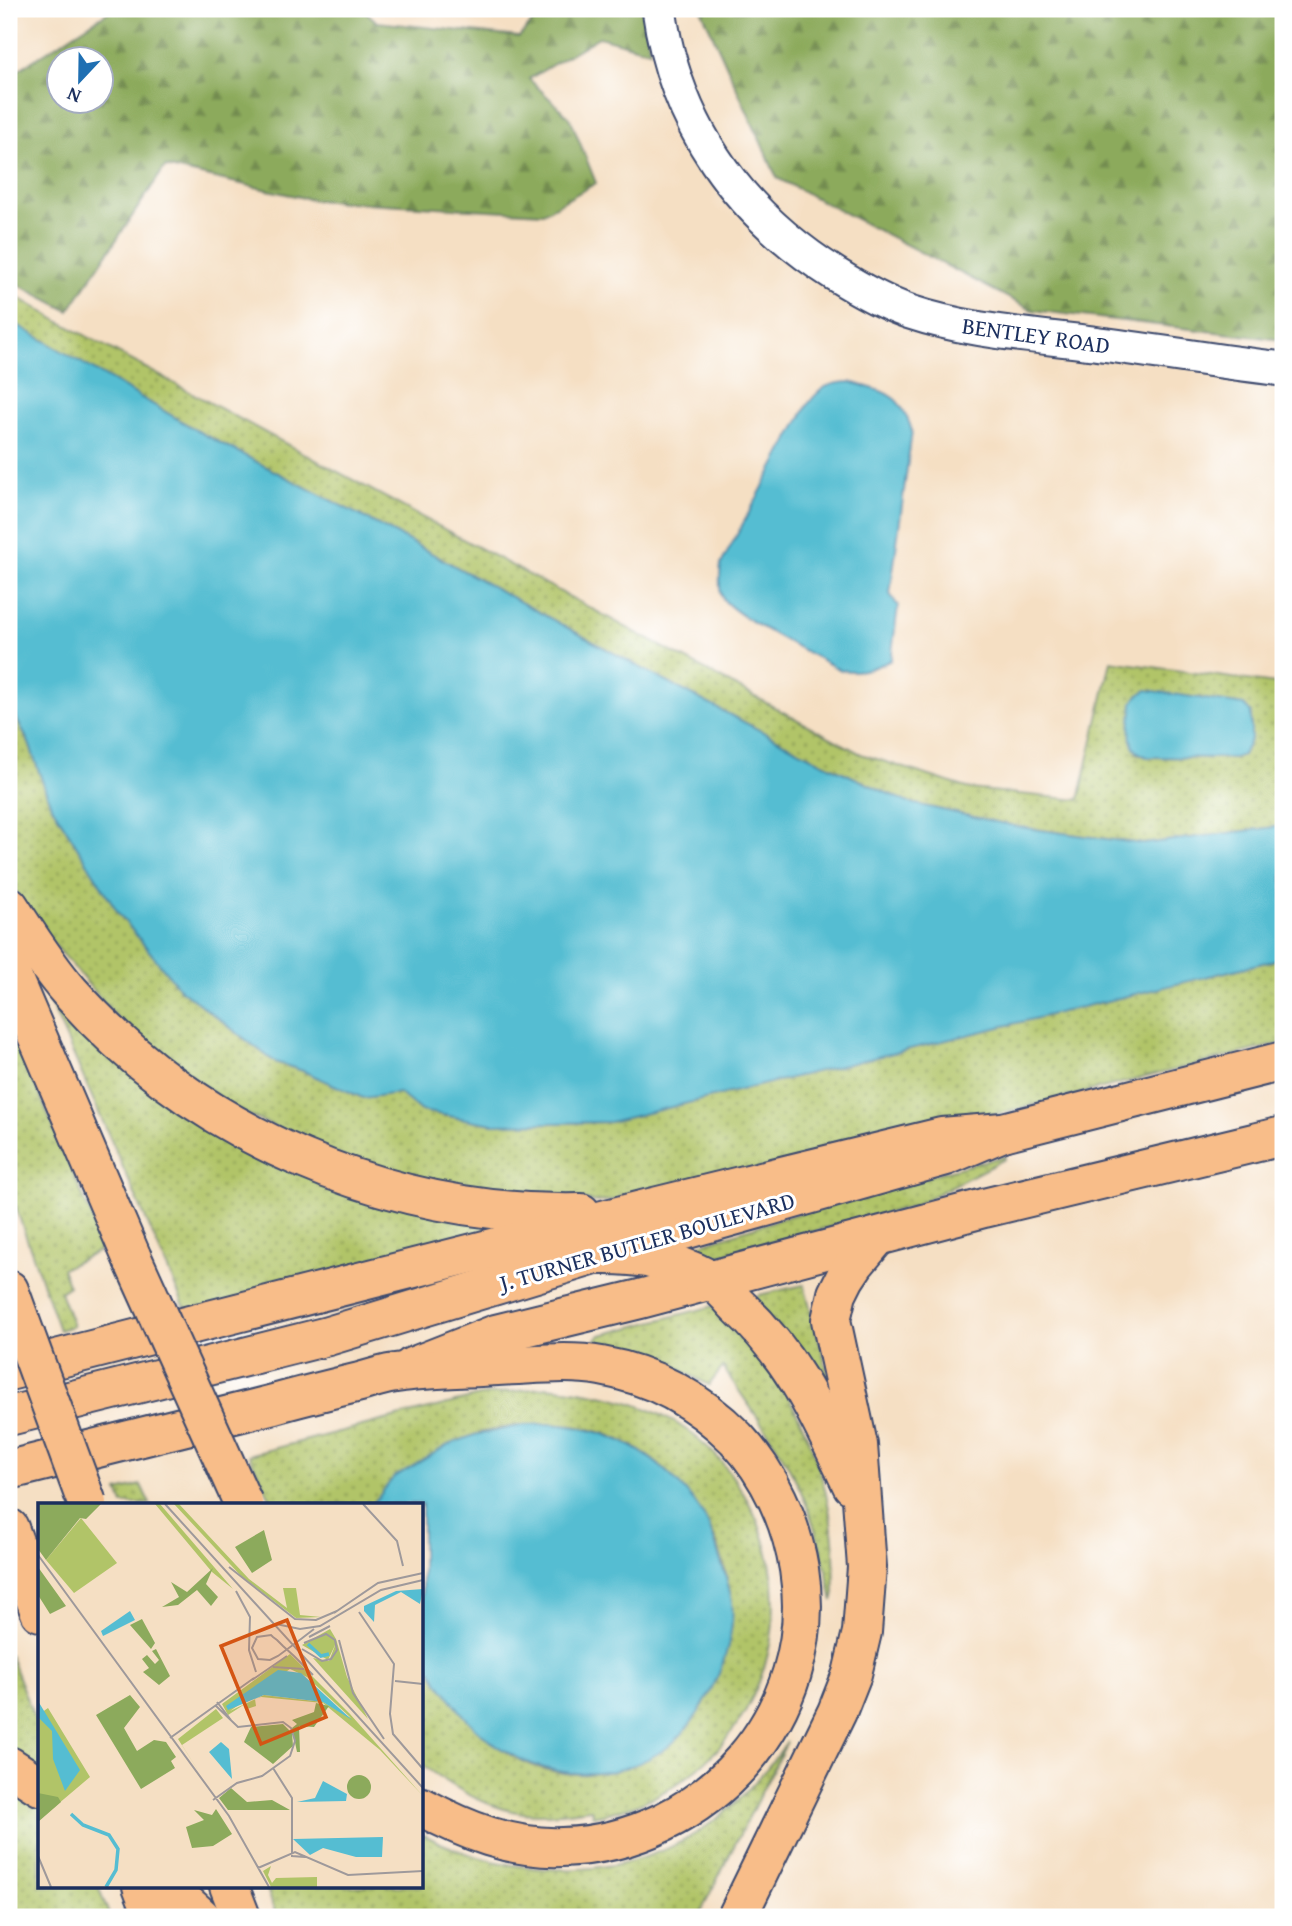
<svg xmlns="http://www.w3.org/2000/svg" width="1292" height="1926" font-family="'Gentium Book Plus',serif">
  <defs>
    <pattern id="grass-dots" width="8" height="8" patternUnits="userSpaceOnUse" patternTransform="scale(1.75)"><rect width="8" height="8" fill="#b1c468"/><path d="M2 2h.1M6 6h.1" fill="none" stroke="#8fa059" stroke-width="1.8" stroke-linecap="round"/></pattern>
    <pattern id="forest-firs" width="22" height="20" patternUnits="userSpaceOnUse" patternTransform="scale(1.75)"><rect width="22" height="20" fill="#8caa5c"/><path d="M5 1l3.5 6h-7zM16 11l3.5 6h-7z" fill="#728b4f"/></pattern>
  </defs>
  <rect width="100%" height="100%" fill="#fff"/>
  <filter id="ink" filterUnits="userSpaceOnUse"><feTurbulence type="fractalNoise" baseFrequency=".0143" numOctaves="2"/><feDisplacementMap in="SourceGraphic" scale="14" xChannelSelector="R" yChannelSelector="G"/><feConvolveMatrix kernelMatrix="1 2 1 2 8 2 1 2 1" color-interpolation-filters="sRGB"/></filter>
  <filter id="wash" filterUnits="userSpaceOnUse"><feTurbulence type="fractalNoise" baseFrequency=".00686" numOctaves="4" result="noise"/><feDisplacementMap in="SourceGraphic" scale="28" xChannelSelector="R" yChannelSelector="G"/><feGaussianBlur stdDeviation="1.57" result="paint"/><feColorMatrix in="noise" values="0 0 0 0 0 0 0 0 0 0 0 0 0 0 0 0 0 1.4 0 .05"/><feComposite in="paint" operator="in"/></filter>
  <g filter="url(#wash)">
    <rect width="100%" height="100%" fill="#f5dfc3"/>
    <g fill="url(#grass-dots)" stroke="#667a63" stroke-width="2" fill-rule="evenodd">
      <path d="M 9,292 L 62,323 L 861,754 L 970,789 L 1079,800 L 1111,661 L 1283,685 L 1283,721 L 1274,784 L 1283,782 L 1283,826 L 1143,844 L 1019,827 L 906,802 L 821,762 L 663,680 L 407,540 L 205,435 L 9,320 ZM 1251,713 L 1251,738 L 1243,755 L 1233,758 L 1147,757 L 1136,753 Z"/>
      <polygon points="9,704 29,743 50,803 119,914 180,989 275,1062 303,1071 363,1098 399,1092 421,1111 493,1124 610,1122 1283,958 1283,1043 695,1189 599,1202 385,1176 235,1109 122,1024 43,931 13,887 9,879"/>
      <polygon points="26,947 215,1124 566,1221 188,1315"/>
      <polygon points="9,1023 105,1248 62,1269 69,1286 60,1292 73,1326 59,1330 9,1188"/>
      <polygon points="1005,1156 1005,1159 913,1206 713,1257 695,1246 869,1191"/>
      <polygon points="804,1285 833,1391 829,1397 754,1299 759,1295"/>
      <path d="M 713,1306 C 730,1323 751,1340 765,1360 C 802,1412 828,1475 833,1539 C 835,1557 834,1575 835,1593 L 833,1601 C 826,1568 818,1533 805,1501 C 787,1454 750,1409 723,1367 L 709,1385 L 667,1363 L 599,1342 L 596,1339 L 601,1335 Z"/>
      <path d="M 547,1387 C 597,1392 650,1402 692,1434 C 717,1452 734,1476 749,1503 C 817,1633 739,1793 593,1816 L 591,1809 C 573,1811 554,1815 536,1814 C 493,1813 456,1789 422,1765 L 422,1653 C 459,1712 499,1772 577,1774 C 589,1775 602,1772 615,1771 L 732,1606 C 728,1584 723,1554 713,1534 C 676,1465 617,1419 535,1425 C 518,1426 487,1429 472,1436 C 461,1442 451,1450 441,1457 C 419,1471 397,1486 375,1500 L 373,1504 L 273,1504 L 249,1455 L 479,1396 Z"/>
      <polygon points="141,1485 150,1504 123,1504 118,1491"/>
      <polygon points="9,1654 40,1733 40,1886 98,1886 110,1917 9,1917"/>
      <path d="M 787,1742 L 698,1917 L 623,1915 L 611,1917 L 277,1917 L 266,1886 L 422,1886 L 422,1834 C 513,1883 636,1885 719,1817 C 746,1795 767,1770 787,1742 Z"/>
    </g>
    <g fill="url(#forest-firs)" stroke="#546c5d" stroke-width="2" fill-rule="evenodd">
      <path d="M 113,9 L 363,9 L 377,22 L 519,37 L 545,9 L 642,9 L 650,51 L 599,37 L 529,79 L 570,118 L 596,183 L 543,213 L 313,200 L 165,167 L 69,311 L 9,280 L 9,76 ZM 60,60 L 102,60 L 102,102 L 60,102 Z"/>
      <polygon points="701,9 1283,9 1283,340 1032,310 777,178"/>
    </g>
    <g fill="#55bdd2" stroke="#387698" stroke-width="2">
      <polygon points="9,320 205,435 407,540 663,680 821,762 906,802 1019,827 1143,844 1283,826 1283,958 610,1122 493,1124 421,1111 399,1093 363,1098 303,1071 275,1062 180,989 119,914 50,803 29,743 9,704"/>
      <path d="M 851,382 C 887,393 900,392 912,431 L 890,594 L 898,606 L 891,660 C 873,669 861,673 841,670 C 820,659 729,614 722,597 C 718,588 720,574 721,564 L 808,404 C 822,386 828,383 851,382 Z"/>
      <path d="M 1147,690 L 1244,705 L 1251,713 L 1251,738 L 1243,755 L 1233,758 L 1147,757 C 1122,748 1132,723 1133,702 L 1137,696 Z"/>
      <path d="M 549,1424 C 612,1428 654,1452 693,1500 C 709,1519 714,1539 721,1562 C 726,1576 730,1589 732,1603 C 737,1650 702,1725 662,1751 C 598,1792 515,1775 466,1718 C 456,1706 425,1666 422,1653 C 419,1640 422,1623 422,1610 C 422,1575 422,1540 422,1504 L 373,1504 L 393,1478 L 448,1445 L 474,1435 L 525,1425 Z"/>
    </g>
  </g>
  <g filter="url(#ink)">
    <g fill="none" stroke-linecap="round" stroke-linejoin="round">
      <g stroke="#3c496d" stroke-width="37">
        <path id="minor" d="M 659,9 C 675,124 737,212 835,274 C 859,289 884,303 910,312 C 970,332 1032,335 1093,343 C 1157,351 1220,362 1283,369"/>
      </g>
      <g stroke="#3c496d" stroke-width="42">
        <g id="major">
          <polyline points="412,1367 496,1334 640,1299 984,1208 1283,1136"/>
          <polyline points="9,1416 328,1336 595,1255 946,1156 1003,1132 1283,1061"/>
        </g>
      </g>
      <g stroke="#3c496d" stroke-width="42">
        <g id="highway">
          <path d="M 9,906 C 28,935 47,966 70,992 C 197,1136 390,1217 581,1213"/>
          <polyline points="9,970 132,1258"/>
          <path d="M 595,1255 C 638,1254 671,1259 709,1279 C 720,1285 729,1296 737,1305 C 795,1359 819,1416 852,1485"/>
          <polyline points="9,1290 25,1334"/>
          <polyline points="9,1371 646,1209 942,1137 1003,1132"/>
          <path d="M 9,1470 C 97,1448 185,1426 274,1404 C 302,1396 331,1389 360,1382 C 374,1378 388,1373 403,1372 C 434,1368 467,1368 498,1366 C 533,1365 567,1360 601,1366 C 653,1375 699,1401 736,1438 C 770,1474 791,1521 799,1569 C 822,1714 706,1843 562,1847 C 511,1849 465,1830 422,1807"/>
          <polyline points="9,1528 40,1612"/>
          <polyline points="9,1766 40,1786"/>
          <polyline points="142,1886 154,1917"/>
          <polyline points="167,1886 201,1917"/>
          <polyline points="229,1886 241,1917"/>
          <polyline points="737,1917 837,1712 852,1674 862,1632 867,1567 858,1445 831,1320 837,1294 845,1278 855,1263 877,1237"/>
        </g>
      </g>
      <use href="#minor" stroke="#fff" stroke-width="33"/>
      <use href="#major" stroke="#f8bd89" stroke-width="38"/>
      <use href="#highway" stroke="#f8bd89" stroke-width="38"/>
      <g stroke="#3c496d" stroke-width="42" stroke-linecap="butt">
        <g id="highway-bridge">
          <polyline points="132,1258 243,1503"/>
          <polyline points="25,1334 87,1503"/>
        </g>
      </g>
      <use href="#highway-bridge" stroke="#f8bd89" stroke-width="38"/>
    </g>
  </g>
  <g text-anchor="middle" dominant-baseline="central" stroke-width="6" stroke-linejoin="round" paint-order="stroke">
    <g font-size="23" fill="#1b2f5e" stroke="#fff">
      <text transform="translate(1036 335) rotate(8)">BENTLEY ROAD</text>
      <text transform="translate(647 1241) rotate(-16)">J. TURNER BUTLER BOULEVARD</text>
    </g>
  </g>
  <g transform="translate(38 1503)">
    <rect width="385" height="385" fill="#f5dfc3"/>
    <path d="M 117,1 L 122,1 L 195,86 L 174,69 ZM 136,1 L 141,1 L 211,76 L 249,105 L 245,85 L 258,85 L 262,112 L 283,114 L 258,115 L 203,73 ZM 43,15 L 79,60 L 36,90 L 8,57 ZM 292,126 L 298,136 L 309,174 L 330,216 L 275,155 L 291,158 L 298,140 L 290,157 L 264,142 ZM 252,151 L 312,211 L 385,293 L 342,247 L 285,200 L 223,194 L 217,196 L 218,203 L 209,206 L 207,201 L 190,212 L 184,201 ZM 252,166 L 269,174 L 313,215 L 285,199 L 226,192 L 192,208 ZM 10,205 L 52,274 L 0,318 L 0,212 ZM 178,206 L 185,215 L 144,242 L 163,272 L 140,236 ZM 233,363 L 230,372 L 234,380 L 238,375 L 279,374 L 279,384 L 233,384 L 225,368 Z" fill="#b1c468" fill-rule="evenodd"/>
    <path d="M 1,1 L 63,1 L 48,16 L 42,15 L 8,57 L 0,46 ZM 226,27 L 234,57 L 214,70 L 197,44 ZM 0,64 L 28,103 L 12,111 L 0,92 ZM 175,65 L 168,81 L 180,94 L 173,103 L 159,87 L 140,102 L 124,104 L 141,94 L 133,79 L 149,89 ZM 104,116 L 117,140 L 113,146 L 92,122 ZM 118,146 L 132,173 L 121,182 L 105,169 L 111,165 L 104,156 L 109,152 L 117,161 L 121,157 L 114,148 ZM 92,192 L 102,204 L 86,225 L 99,248 L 116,237 L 128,239 L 138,254 L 133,258 L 137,265 L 103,286 L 58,212 ZM 278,200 L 291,203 L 276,224 L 261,223 L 262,249 L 259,249 L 254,225 L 259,221 L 254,217 L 276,209 ZM 245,221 L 254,230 L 255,243 L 235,261 L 206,239 L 213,224 ZM309 284a12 12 0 1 1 24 0a12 12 0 1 1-24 0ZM 193,285 L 209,299 L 234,297 L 252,307 L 190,307 L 181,295 ZM 0,290 L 20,294 L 23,299 L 0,319 ZM 178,306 L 194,331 L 175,343 L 154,345 L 148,324 L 166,317 L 156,307 L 174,312 Z" fill="#8caa5c"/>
    <path d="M 385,86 L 382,101 L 363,89 L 337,102 L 336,119 L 326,108 L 326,103 L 358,88 ZM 92,108 L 97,117 L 65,133 L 63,128 ZM 240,167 L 263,170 L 314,217 L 285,199 L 226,192 L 190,207 L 188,203 ZM 0,198 L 42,267 L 27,288 L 15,256 L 14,228 L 0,214 ZM 183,239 L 191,246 L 194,276 L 171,249 ZM 285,278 L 309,291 L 308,298 L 259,299 L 277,295 ZM 345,334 L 344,354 L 318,354 L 285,345 L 272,352 L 255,336 Z" fill="#55bdd2"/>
    <path fill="none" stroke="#55bdd2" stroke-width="3.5" d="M 270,141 L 283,153 L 291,151M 33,311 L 45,322 L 71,332 L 80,346 L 78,367 L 68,384"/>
    <path fill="none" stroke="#9e999b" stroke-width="2" d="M 127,1 L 385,285M 325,1 L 359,38 L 365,63M 0,52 L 191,313 L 231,384M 191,64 L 257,116 L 278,117 L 299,108M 198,88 L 212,114 L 211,147 L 218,169M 321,109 L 356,161 L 352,211 L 355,231 L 385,266M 296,110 L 340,80 L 385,70M 238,121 L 262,126 L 282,123 L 343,87 L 385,77M 271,134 L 292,123M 301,137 L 315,190 L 346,236M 264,146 L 284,158 L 293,156 L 299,147 L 297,137 L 288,131 L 266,140M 235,164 L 266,166M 275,172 L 256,153 L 245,143 L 239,137 L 235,134 L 233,132 L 219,134 L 214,145 L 220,156 L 232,157 L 240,153 L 263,136 L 276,126M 214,177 L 249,153M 357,178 L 385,181M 179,199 L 193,217M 132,235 L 216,175M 235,265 L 254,295 L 254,353 L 267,354M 175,297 L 199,280 L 224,273 L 252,253 L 257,238 L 253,225 L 245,219 L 200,224 L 177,202M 0,353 L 13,384M 220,365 L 257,349 L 310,372 L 385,368"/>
    <path fill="#d45514" fill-opacity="0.15" stroke="#d45514" stroke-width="3.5" d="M 249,117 L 288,214 L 223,241 L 183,143 Z"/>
    <rect width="385" height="385" fill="none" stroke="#1b2f5e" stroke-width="3.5"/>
  </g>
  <rect width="1292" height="1926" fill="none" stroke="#fff" stroke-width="35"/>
  <g transform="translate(80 80) rotate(202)"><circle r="33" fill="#ffffff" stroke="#a4acbf" stroke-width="2"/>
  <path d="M0-5L12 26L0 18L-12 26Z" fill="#1f6fb2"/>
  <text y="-10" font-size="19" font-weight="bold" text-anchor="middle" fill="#1b2f5e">N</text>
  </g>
</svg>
